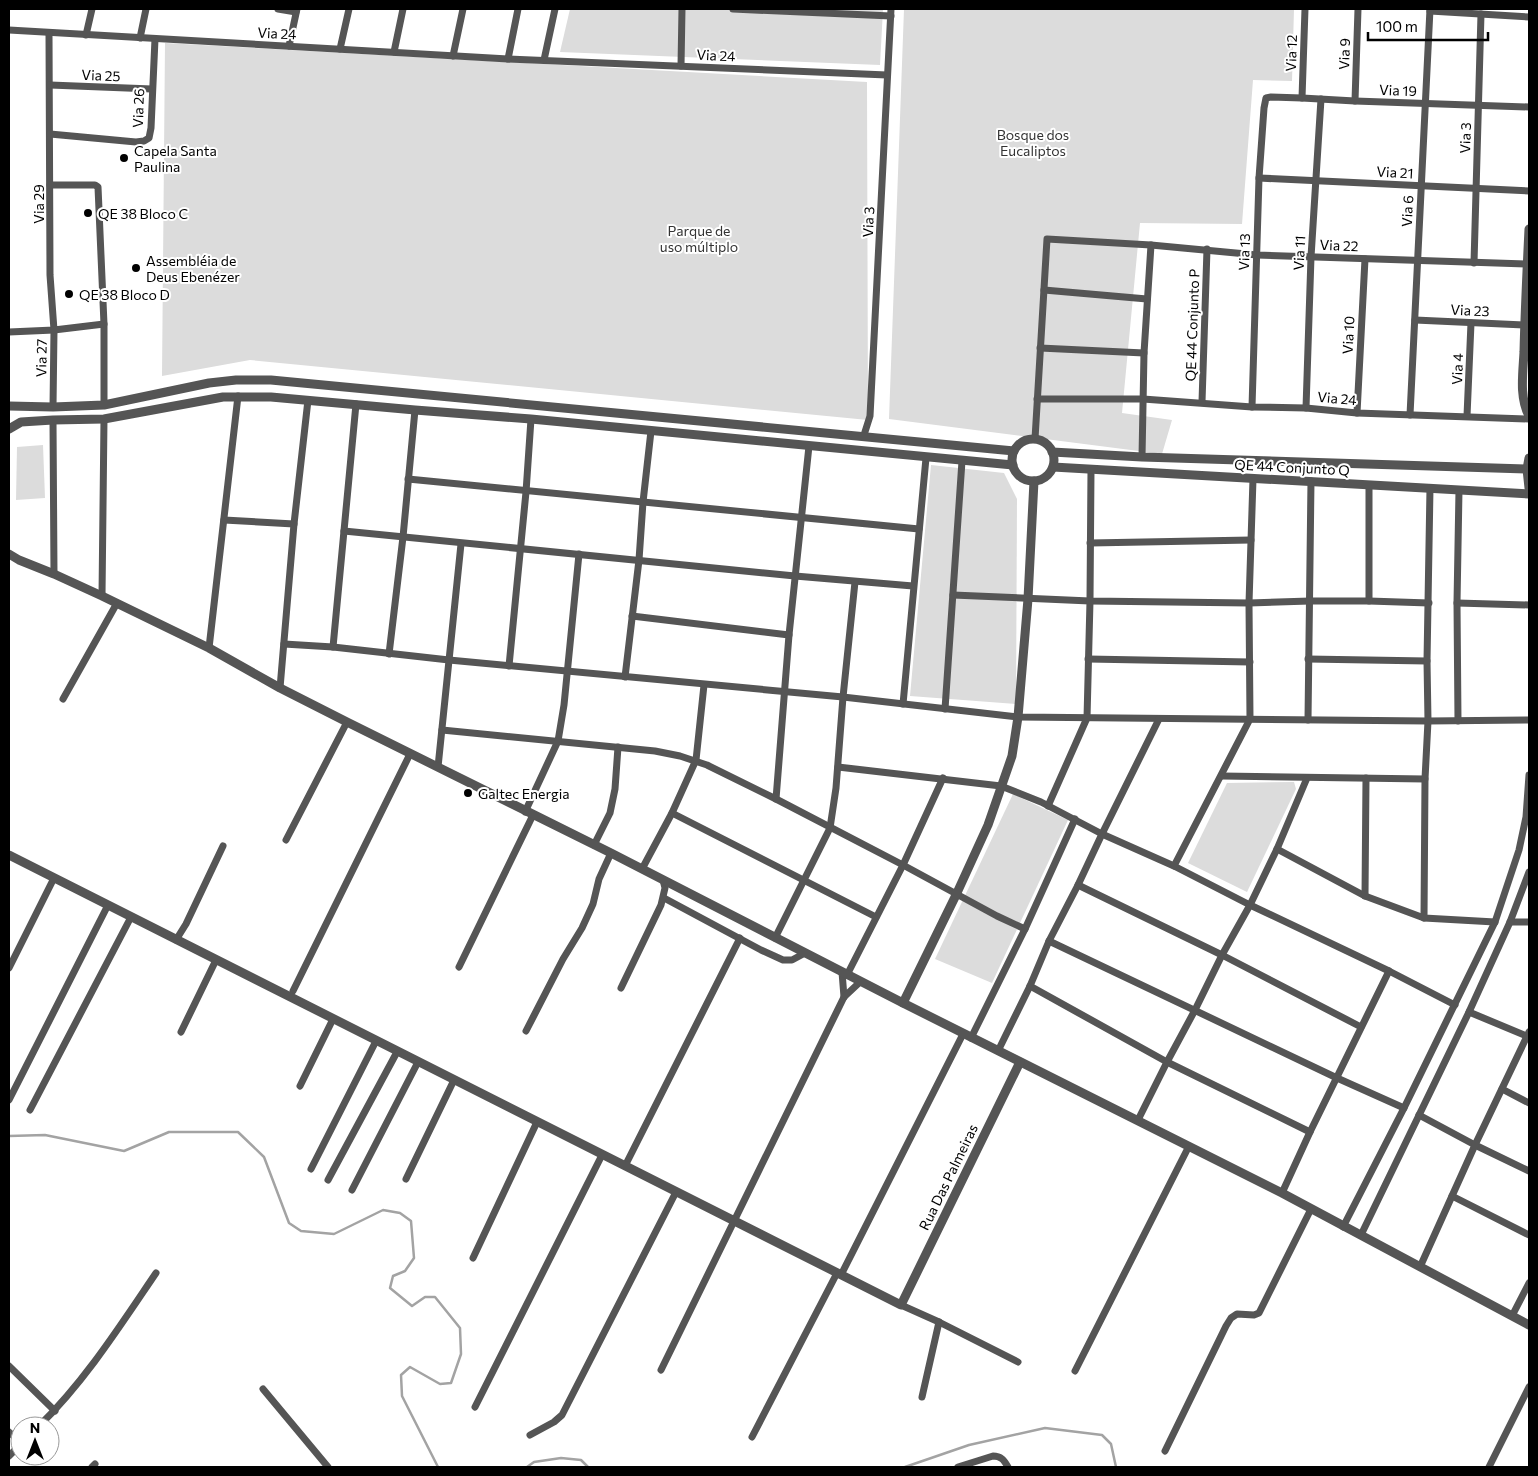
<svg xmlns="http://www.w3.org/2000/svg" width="1538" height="1476" font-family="Commissioner,sans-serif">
  <rect width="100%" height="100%" fill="#fff"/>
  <g fill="#dcdcdc">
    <polygon points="570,9 883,9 880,65 560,52"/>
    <polygon points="904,9 1294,9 1292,81 1253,80 1242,224 1140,223 1122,413 1172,420 1162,454 889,419"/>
    <polygon points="165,43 867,82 868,420 250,360 162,376"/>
    <polygon points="43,445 45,498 16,500 17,447"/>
    <polygon points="931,465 1004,473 1017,499 1016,704 910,696"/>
    <polygon points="1294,782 1296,789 1247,892 1188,863 1227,783"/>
    <polygon points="1013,794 1068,820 992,983 935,959"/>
  </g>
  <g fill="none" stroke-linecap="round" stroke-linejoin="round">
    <g stroke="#a3a3a3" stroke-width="2.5">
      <polyline points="9,1136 45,1135 124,1151 169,1132 238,1132 264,1157 289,1223 301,1231 334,1234 383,1210 400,1213 411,1221 414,1258 405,1271 393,1276 390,1288 412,1306 425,1297 435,1297 460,1328 461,1354 451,1383 440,1384 410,1367 401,1375 402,1396 438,1467"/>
      <polyline points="527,1467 534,1462 561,1458 581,1460 588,1467"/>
      <polyline points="905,1467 969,1445 1045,1428 1102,1435 1111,1444 1116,1467"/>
    </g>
    <g stroke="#555" stroke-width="7">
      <polyline points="278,9 296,12"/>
      <polyline points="733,9 891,16"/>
      <polyline points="1430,11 1529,17"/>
      <polyline points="9,30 508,59 887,75"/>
      <polyline points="49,33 50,275 54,330 53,407"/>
      <polyline points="86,35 92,9"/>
      <polyline points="140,38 146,9"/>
      <polyline points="289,46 297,9"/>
      <polyline points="340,49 349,9"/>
      <polyline points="394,52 403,9"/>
      <polyline points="453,56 463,9"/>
      <polyline points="508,59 518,9"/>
      <polyline points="544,60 555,9"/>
      <polyline points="681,66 682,9"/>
      <polyline points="50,85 152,89"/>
      <polyline points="1302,98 1305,9"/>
      <polyline points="1355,101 1358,9"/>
      <polyline points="50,134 136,142 144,141 149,138 151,128 155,39"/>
      <polyline points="1259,178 1529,191"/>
      <polyline points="50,185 95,185 98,187 104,324 104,405"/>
      <polyline points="1474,263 1481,14"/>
      <polyline points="1044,290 1147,299"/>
      <polyline points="1415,320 1524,325"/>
      <polyline points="9,332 54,330 104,324"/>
      <polyline points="1040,348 1144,353"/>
      <polyline points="1037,399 1143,399 1252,407 1306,408 1357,413 1529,419"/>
      <polyline points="1202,402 1207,249"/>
      <polyline points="1252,407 1259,178 1264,108 1266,98 1271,97 1302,98 1355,101 1529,107"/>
      <polyline points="1306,408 1311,257 1321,99"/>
      <polyline points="1357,413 1365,259"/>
      <polyline points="1410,415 1430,9"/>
      <polyline points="1467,416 1471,323"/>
      <polyline points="53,420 54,574"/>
      <polyline points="864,435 870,416 891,9"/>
      <polyline points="1035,439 1047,239 1151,245 1257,255 1527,264"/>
      <polyline points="1142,457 1144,353 1151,245"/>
      <polyline points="408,479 919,529"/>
      <polyline points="224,520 294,524"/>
      <polyline points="344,531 795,576 913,586"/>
      <polyline points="1090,543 1251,540"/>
      <polyline points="953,595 1090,601 1249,603 1310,601 1369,601 1429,603"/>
      <polyline points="102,596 104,419"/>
      <polyline points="1369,601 1369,485"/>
      <polyline points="1457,603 1529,605"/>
      <polyline points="632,616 789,635"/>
      <polyline points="284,644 333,647 449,660 843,697 1018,717 1428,721 1529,720"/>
      <polyline points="333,647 356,404"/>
      <polyline points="209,648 238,396"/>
      <polyline points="389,654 403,537 415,410"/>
      <polyline points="1088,659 1250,662"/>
      <polyline points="1308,659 1427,661"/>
      <polyline points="509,666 526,492 531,419"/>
      <polyline points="625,677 639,560 643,502 651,431"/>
      <polyline points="280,688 294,524 308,400"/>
      <polyline points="63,699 117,603"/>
      <polyline points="903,704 926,458"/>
      <polyline points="945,709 962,461"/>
      <polyline points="1308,720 1311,481"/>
      <polyline points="1458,721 1457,603 1459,490"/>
      <polyline points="442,730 655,751 680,756 707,765 776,799 903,865 997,916 1025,929"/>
      <polyline points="438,767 461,544"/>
      <polyline points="838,767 1001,786 1041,802 1102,834 1174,866 1250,905 1389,971 1455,1005"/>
      <polyline points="1222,776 1425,779"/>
      <polyline points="776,799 789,635 809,446"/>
      <polyline points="1048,806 1087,718 1090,601 1091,470"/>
      <polyline points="525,812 558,741 564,705 579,554"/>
      <polyline points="672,813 876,917"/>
      <polyline points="286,840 347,722"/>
      <polyline points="594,845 610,813 615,789 618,747"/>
      <polyline points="1277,849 1365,896 1424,918 1495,922"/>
      <polyline points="1174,866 1250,719 1249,603 1253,479"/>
      <polyline points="642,869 672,813 696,760 704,685"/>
      <polyline points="1078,885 1222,955 1361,1027"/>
      <polyline points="1365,896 1366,778"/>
      <polyline points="664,898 761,950 783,960 792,960 805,953"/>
      <polyline points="1424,918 1425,779 1428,721 1427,661 1430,488"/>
      <polyline points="1510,922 1529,922"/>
      <polyline points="775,938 830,828 836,788 843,697 855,582"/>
      <polyline points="176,940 186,924 223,846"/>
      <polyline points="1049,941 1337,1078 1404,1108"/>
      <polyline points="459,967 533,815"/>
      <polyline points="9,968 54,878"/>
      <polyline points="842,972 844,997"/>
      <polyline points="847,975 903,865 943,778"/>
      <polyline points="1030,986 1167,1062 1310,1132"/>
      <polyline points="621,988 661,905 665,888 663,880"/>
      <polyline points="293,991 410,754"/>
      <polyline points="1469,1012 1529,1037"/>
      <polyline points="526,1031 563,959 582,928 593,904 599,879 611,853"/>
      <polyline points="181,1032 216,960"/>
      <polyline points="971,1038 1025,929 1075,819"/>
      <polyline points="998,1051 1030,986 1049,941 1078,885 1102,834 1159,719"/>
      <polyline points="300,1086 333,1019"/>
      <polyline points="1502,1089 1529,1103"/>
      <polyline points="9,1100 108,905"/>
      <polyline points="30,1110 131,917"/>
      <polyline points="1419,1115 1475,1145 1529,1171"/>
      <polyline points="1138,1120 1167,1062 1195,1010 1222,955 1250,905 1277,849 1307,778"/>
      <polyline points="625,1166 740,938"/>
      <polyline points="311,1169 376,1041"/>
      <polyline points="406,1179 454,1080"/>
      <polyline points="328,1180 397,1052"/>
      <polyline points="352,1190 418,1062"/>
      <polyline points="1282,1193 1310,1132 1389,971"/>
      <polyline points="1452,1196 1529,1235"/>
      <polyline points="1343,1227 1404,1108 1495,922 1519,850 1526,817 1529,775"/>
      <polyline points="1361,1235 1469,1012 1510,922 1529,872"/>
      <polyline points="473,1258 537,1122"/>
      <polyline points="1420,1267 1475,1145 1529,1032"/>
      <polyline points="841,1275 963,1034"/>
      <polyline points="901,1305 939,1322 1018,1362"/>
      <polyline points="1512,1316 1529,1283"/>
      <polyline points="9,1366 55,1411"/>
      <polyline points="661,1370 844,997 860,982"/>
      <polyline points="1075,1371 1189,1146"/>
      <polyline points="263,1389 328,1467"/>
      <polyline points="922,1397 939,1322"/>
      <polyline points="475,1407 602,1155"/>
      <path d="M 39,1426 C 85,1381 120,1326 156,1273"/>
      <polyline points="9,1432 20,1442"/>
      <polyline points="530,1435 554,1422 562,1415 676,1192"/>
      <polyline points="752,1437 837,1273"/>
      <polyline points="1165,1451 1226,1326 1231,1318 1237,1314 1254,1315 1259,1313 1311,1209"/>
      <polyline points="9,1456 20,1445"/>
      <polyline points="92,1467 95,1464"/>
      <path d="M 958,1467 L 993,1456 C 1001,1456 1004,1460 1008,1467"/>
      <polyline points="1489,1467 1529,1387"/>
    </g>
    <g stroke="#555" stroke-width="9">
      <path d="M 1529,229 C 1527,270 1525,311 1524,352 C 1523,373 1519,397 1529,416"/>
      <polyline points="9,406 53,407 104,405 209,383 236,380 271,380 1014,451"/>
      <polyline points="9,429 21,422 53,420 104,419 223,397 271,397 415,410 531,419 1013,465"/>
      <circle cx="1033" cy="460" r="21"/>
      <polyline points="1052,452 1142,457 1527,469"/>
      <polyline points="1529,458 1527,469 1529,488"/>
      <polyline points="1053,467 1529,494"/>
      <polyline points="9,554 19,560 54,574 102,596 209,648 280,688 347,722 611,853 903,1003 1282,1193 1529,1325"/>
      <polyline points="9,855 901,1305 1020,1062"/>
      <polyline points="903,1003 956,895 988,825 1012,756 1018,717 1028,599 1034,481"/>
    </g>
  </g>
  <g fill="#000" stroke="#fff" stroke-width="2">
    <circle cx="124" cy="158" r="5"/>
    <circle cx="88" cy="213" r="5"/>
    <circle cx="136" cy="268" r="5"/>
    <circle cx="69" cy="294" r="5"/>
    <circle cx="468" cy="793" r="5"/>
  </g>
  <g text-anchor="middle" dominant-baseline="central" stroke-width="4" stroke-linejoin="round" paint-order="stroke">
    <g font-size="14" fill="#000" stroke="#fff">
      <text transform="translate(277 33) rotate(3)">Via 24</text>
      <text transform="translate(1291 53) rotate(-88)">Via 12</text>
      <text transform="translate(1344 54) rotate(-88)">Via 9</text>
      <text transform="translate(716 55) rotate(3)">Via 24</text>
      <text transform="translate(101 75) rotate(2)">Via 25</text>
      <text transform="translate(1398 90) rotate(2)">Via 19</text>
      <text transform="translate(138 108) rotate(-88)">Via 26</text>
      <text transform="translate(1465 138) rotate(-88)">Via 3</text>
      <text transform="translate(1395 172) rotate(3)">Via 21</text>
      <text transform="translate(38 204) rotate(-90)">Via 29</text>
      <text transform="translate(1407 211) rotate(-87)">Via 6</text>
      <text transform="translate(868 222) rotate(-87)">Via 3</text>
      <text transform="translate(1339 245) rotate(2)">Via 22</text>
      <text transform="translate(1244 252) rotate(-88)">Via 13</text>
      <text transform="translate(1299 253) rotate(-87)">Via 11</text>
      <text transform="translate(1470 310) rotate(3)">Via 23</text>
      <text transform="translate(1192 325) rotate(-88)">QE 44 Conjunto P</text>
      <text transform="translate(1348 335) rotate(-87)">Via 10</text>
      <text transform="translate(41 358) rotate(-89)">Via 27</text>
      <text transform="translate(1457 369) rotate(-88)">Via 4</text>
      <text transform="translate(1337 398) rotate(5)">Via 24</text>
      <text transform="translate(1292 467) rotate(3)">QE 44 Conjunto Q</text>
      <text transform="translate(948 1177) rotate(-64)">Rua Das Palmeiras</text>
    </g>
    <g font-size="14" fill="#333" stroke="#fff">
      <text x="1033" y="134">Bosque dos<tspan x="1033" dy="16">Eucaliptos</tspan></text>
      <text x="699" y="230">Parque de<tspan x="699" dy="16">uso múltiplo</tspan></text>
    </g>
    <g font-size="14" fill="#000" stroke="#fff" text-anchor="start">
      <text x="134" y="150">Capela Santa<tspan x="134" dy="16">Paulina</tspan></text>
      <text x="98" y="213">QE 38 Bloco C</text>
      <text x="146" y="260">Assembléia de<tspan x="146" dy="16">Deus Ebenézer</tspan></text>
      <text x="79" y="294">QE 38 Bloco D</text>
      <text x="478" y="793">Galtec Energia</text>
    </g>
  </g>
  <rect width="1538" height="1476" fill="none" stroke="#000000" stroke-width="20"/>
  <g transform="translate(35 1441)"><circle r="24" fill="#ffffff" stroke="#999999"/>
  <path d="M0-4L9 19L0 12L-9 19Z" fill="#000000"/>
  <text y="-8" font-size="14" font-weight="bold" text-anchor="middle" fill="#000000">N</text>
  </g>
  <path d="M1368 32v8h120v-8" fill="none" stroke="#000000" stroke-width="2.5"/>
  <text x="1376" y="32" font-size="15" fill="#000000" stroke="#ffffff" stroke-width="4" paint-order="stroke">100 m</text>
</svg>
